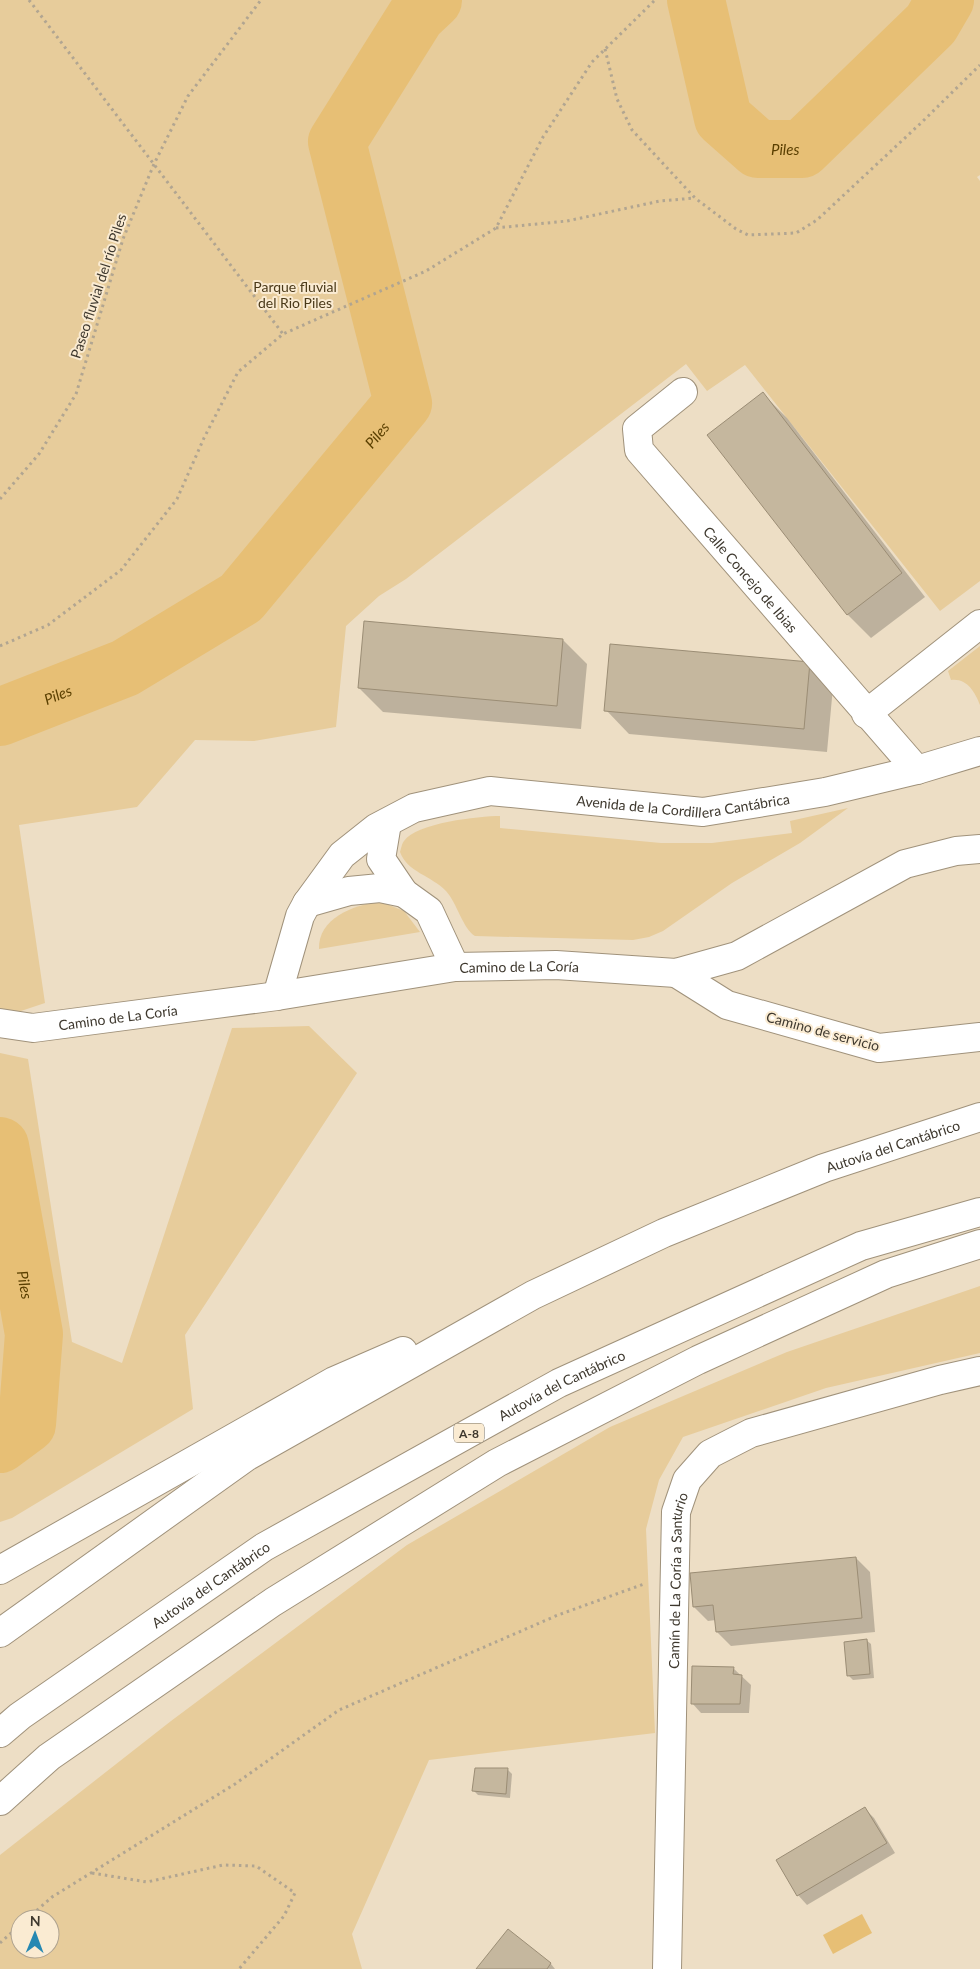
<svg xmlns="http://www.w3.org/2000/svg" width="980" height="1969" font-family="Lato,sans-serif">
  <rect width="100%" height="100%" fill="#eddec5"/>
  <g fill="#e7cc9b" fill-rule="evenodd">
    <polygon points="0,0 980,0 980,175 977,177 980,181 980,581 940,611 745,365 707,391 686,364 406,579 379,596 346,626 336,727 254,741 195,740 137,807 19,825 45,1003 0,1018"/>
    <path d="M 980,646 L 980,705 C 975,692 967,678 951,680 L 948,671 Z"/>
    <path d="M 848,808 L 800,843 L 732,883 L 663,931 L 649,937 L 633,940 L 475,936 C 463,929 457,903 446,891 C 432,876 407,872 400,852 C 401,849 402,843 404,841 C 416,823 479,816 500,816 L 500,828 L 661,843 L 712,843 L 792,833 L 790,821 Z"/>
    <path d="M 379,901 L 404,911 L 420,932 L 319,949 C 318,918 353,906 379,901 Z"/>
    <polygon points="309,1026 357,1073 185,1335 193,1409 12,1518 0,1522 0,1053 28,1059 72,1342 122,1363 232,1028"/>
    <path d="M 980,1286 L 980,1353 L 826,1388 L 683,1437 L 659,1480 L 646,1529 L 655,1733 L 429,1760 L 352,1934 L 362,1969 L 0,1969 L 0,1855 L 171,1721 L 407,1545 L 610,1427 L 787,1352 ZM 20,1919 L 50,1919 L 50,1949 L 20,1949 Z"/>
  </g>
  <polygon fill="#e7bf75" points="862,1914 872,1933 833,1954 823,1935"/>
  <g fill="#0003">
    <polygon points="763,394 787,418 925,597 871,638 848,615"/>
    <polygon points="563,640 587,664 581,729 383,712 359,688"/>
    <polygon points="809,663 833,687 827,752 629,734 606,710"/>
    <polygon points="856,1558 870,1572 875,1632 731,1646 717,1632 716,1620 708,1621 694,1607"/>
    <polygon points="866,1640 871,1644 874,1678 853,1680 848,1675"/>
    <polygon points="733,1668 751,1685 749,1713 701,1713 692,1703"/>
    <polygon points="508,1770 512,1774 510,1798 478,1795 473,1790"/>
    <polygon points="865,1809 874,1818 895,1853 807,1905 798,1895"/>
    <polygon points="508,1930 551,1964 555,1969 477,1969"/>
  </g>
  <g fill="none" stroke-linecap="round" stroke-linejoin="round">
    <g stroke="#e7bf75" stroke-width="58">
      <path id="s1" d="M 696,0 L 723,118 L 758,149 L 802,149 L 931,24 L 945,0"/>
      <path id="s2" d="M 0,717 L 125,668 L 241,598 L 403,403 L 337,142 L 416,16 L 433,0"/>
      <path id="s3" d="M 0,1146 L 34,1334 L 27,1424 L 0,1444"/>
    </g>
  </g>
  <g fill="#c5b79e" stroke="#9b8d75">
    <polygon points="763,392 902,573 847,615 707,435"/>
    <polygon points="364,621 563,639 557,706 358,688"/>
    <polygon points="610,644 810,662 804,729 604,711"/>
    <polygon points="856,1557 862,1618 716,1632 713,1605 693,1607 690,1573"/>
    <polygon points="867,1639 870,1674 847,1676 844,1642"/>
    <polygon points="692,1666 734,1667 733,1674 742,1675 740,1704 691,1704"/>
    <polygon points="475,1768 508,1768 506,1794 472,1791"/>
    <polygon points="865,1807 887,1843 797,1896 776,1860"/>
    <polygon points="508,1929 551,1963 547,1969 476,1969"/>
  </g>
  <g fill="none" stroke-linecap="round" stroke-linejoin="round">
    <g stroke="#a0927b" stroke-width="30">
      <g id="minor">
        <path id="s4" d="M 683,392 L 637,429 L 639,450 L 917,770"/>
        <polyline points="866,714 980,624"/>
        <polyline points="387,823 381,859 404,893 429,911 455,967"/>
        <polyline points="307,903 349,891 380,888 404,893"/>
        <polyline points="676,973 727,1005 879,1048 980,1037"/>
        <path id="s5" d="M 277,996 L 300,916 L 307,903 L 342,855 L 376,828 L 414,808 L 490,791 L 703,812 L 825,792 L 917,770 L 980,751"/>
        <path id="s6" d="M 0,1023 L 33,1028 L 277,996 L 455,967 L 556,965 L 676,973 L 737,956 L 905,864 L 956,851 L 980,849"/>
        <path id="s7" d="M 667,1969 L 676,1512 L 687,1480 L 710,1454 L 751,1433 L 940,1380 L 980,1371"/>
      </g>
    </g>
    <g stroke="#a0927b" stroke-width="30">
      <g id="highway">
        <polyline points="0,1570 334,1381 403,1351"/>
        <path id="s8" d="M 0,1633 L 246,1457 L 533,1295 L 664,1233 L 824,1168 L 980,1117"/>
        <path id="s9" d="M 0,1733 L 20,1716 L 264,1547 L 559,1383 L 861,1246 L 980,1212"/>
        <polyline points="0,1801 49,1757 273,1602 497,1463 698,1360 886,1274 980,1244"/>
      </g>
    </g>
    <g stroke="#b1a591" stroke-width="3" stroke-dasharray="2.5 4" stroke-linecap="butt">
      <polyline points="29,0 283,334"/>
      <polyline points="605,49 617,99 632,130 695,198 736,229 748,235 796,233 817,220 922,122 980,65"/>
      <polyline points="496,228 567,221 660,201 695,198"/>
      <polyline points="0,499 39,454 76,394 123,239 154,164 188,96 261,0"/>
      <polyline points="0,646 48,625 121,570 177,499 204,438 238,372 283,334 426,271 496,228 543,137 592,62 655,0"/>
      <polyline points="92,1873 147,1882 223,1865 256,1866 295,1893 284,1916 239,1969"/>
      <polyline points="27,1919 52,1897 235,1784 339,1710 558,1615 644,1584"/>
      <polyline points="0,1943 20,1925"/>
    </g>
    <use href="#minor" stroke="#fff" stroke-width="28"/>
    <use href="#highway" stroke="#fff" stroke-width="28"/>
  </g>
  <g text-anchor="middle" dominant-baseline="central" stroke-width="4" stroke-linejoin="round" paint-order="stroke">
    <rect fill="#faebd2" stroke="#766e5f" stroke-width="1" x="454" y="1423.5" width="30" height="19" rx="4"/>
    <g font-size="12" font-weight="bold" fill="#3e382e">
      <text x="469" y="1433">A-8</text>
    </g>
    <g font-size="14" fill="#3e382e" stroke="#faebd2">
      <text transform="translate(98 286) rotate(-72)">Paseo fluvial del río Piles</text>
      <text stroke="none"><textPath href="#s4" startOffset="251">Calle Concejo de Ibias</textPath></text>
      <text stroke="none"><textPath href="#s5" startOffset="516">Avenida de la Cordillera Cantábrica</textPath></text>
      <text stroke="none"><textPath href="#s6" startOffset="524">Camino de La Coría</textPath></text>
      <text stroke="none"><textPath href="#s6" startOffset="119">Camino de La Coría</textPath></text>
      <text transform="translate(823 1031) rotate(15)">Camino de servicio</text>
      <text stroke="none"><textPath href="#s8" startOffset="1022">Autovía del Cantábrico</textPath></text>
      <text stroke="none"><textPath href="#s9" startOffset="662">Autovía del Cantábrico</textPath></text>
      <text stroke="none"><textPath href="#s7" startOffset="389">Camín de La Coría a Santurio</textPath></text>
      <text stroke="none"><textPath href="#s9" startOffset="258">Autovía del Cantábrico</textPath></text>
    </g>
    <g font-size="14" fill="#4a3919" stroke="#faebd2">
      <text x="295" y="286">Parque fluvial<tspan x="295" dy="16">del Rio Piles</tspan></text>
    </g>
    <g font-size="15" font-style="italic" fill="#5a3f00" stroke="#faebd2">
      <text stroke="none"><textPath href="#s1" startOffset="195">Piles</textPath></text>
      <text stroke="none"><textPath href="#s2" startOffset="482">Piles</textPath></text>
      <text stroke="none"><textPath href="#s2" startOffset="62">Piles</textPath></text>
      <text stroke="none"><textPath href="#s3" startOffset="141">Piles</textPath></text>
    </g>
  </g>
  <g transform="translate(35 1934) rotate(1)"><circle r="24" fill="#faebd2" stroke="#afa390"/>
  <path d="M0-4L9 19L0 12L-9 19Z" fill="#2588b2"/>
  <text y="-8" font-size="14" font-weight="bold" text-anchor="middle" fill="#3e382e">N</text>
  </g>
</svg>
